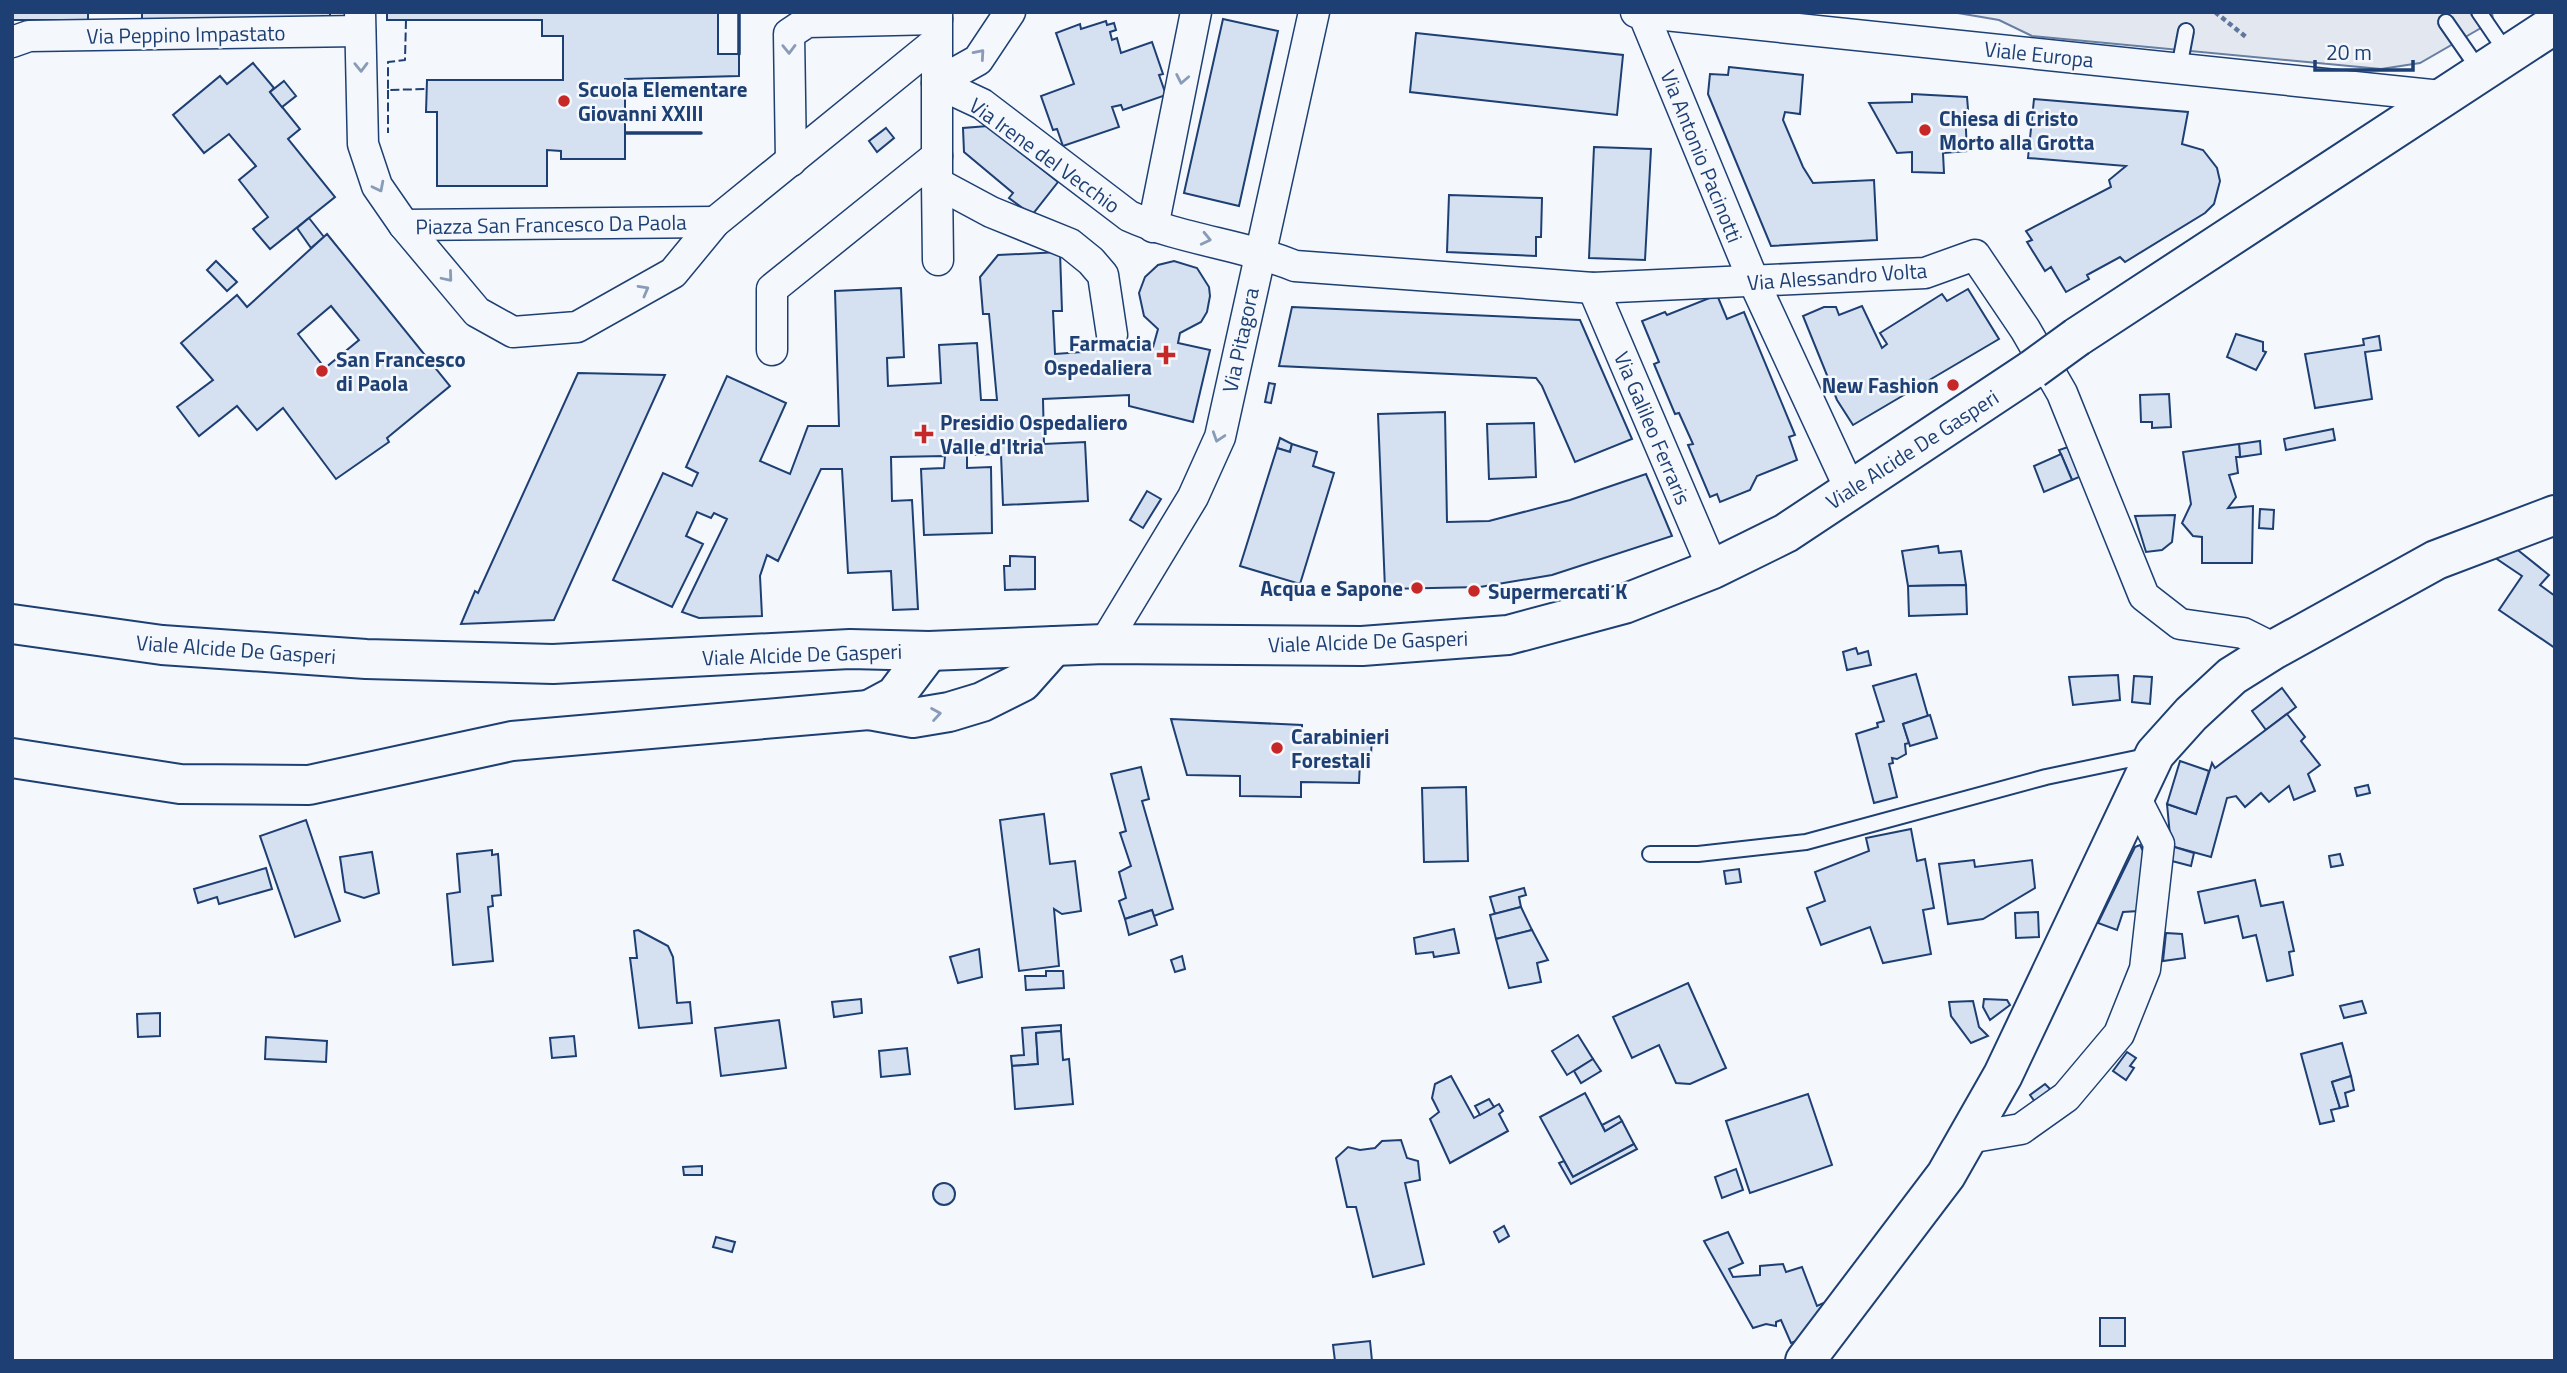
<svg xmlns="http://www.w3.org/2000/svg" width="2567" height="1373" font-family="'Titillium Web',sans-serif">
  <rect width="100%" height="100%" fill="#f4f7fb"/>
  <polygon fill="#e3e8f0" stroke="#687fa3" stroke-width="2" points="1952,12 2492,12 2493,21 2420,63 2381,69 2032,36 1999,20"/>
  <g fill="#d5e0f0" stroke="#1d3f73" stroke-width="2" fill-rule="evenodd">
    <rect x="12" y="12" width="76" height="8"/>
    <polygon points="142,12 330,12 330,21 142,20"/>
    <polygon points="387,12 718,12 718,54 739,54 739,76 625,79 625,159 561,159 561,151 547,150 547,186 437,186 437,112 426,112 427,80 563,80 563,36 542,36 542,20 387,20"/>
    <polygon points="1223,19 1278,31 1239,206 1184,193"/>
    <polygon points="1106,21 1107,25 1114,23 1116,30 1110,32 1112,40 1117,38 1121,53 1152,42 1163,74 1159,75 1166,95 1123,110 1121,105 1112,107 1119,127 1063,146 1057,129 1053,130 1041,96 1074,84 1056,33 1080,24 1081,29"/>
    <polygon points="1416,33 1623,55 1617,115 1410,92"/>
    <polygon points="253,63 274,88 270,92 300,129 288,139 335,197 270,249 253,229 268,217 239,180 256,166 229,134 204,153 173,115 220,76 227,84"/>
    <polygon points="1729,67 1803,75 1800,114 1785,112 1783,120 1803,167 1813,183 1874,180 1877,240 1771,246 1708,94 1710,74 1728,75"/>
    <polygon points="284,81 296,96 282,107 270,92"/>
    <polygon points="1912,94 1967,97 1968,109 1965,110 1967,151 1943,153 1944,173 1912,172 1912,152 1897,153 1869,103 1912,102"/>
    <polygon points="2034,99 2188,112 2182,144 2203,150 2217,168 2220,181 2214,204 2205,213 2125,262 2120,257 2087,275 2089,279 2066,292 2051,267 2045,271 2027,242 2032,240 2026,231 2111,187 2109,180 2126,166 2028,158"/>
    <polygon points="988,126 1058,182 1032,215 1009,198 1013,193 964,152 963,128"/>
    <polygon points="886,128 894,138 877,152 869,141"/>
    <polygon points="1594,147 1651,149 1645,260 1589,258"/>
    <polygon points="1449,195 1542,198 1541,237 1536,237 1536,256 1447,252"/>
    <polygon points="309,218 324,237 311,248 297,228"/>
    <path d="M 327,234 L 450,386 L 387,438 L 389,442 L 336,479 L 283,408 L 257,430 L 237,406 L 199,436 L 177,407 L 213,380 L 181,343 L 237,295 L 247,307 ZM 331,306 L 359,340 L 325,368 L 298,334 Z"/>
    <polygon points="1060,252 1062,311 1053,311 1055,354 1153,347 1158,329 1144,316 1139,293 1145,277 1158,265 1174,261 1197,268 1209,287 1210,296 1207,312 1201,322 1180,333 1178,343 1210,350 1193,422 1129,406 1129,395 1043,399 1044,444 1085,442 1088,501 1003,505 1001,454 967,455 967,468 991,467 992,533 924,535 921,469 944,468 945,456 891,457 892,501 912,500 918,609 893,610 891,571 848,573 842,469 821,469 778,561 767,555 760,576 762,616 699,618 682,612 727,519 714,513 711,518 697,512 686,536 703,544 672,607 613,580 663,473 692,486 698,473 686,467 727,376 786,403 760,461 790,474 808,426 839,426 835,291 901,288 904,357 887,358 888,386 941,383 939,345 977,343 981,400 997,400 989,314 983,314 980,277 998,255"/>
    <polygon points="216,261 237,282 227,291 207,270"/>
    <polygon points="1968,289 1999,339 1853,425 1837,400 1803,316 1824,307 1836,307 1839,315 1862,306 1882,348 1887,344 1880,333 1942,294 1947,301"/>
    <polygon points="1717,295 1727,319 1744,312 1795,435 1789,437 1797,460 1757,476 1750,490 1720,502 1717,494 1710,497 1688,445 1693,444 1679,413 1675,414 1654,364 1659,362 1642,321 1665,312 1667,315"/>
    <polygon points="1292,307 1580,320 1632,439 1575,462 1542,386 1536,378 1279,366"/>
    <polygon points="2236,334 2263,342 2263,351 2266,352 2256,370 2227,357"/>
    <polygon points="2379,336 2381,350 2365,352 2372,399 2315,408 2305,354 2364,345 2363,339"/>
    <polygon points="578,373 665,375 554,620 461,624 475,591 478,593"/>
    <polygon points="1269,383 1275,384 1271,403 1265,402"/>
    <polygon points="2169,394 2171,427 2152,428 2152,422 2141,422 2140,395"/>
    <polygon points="1445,412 1447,522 1489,521 1570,500 1646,474 1672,536 1552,575 1480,587 1385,589 1378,414"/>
    <polygon points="1534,423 1536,477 1489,479 1487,424"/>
    <polygon points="2333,429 2335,440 2286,450 2284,439"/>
    <polygon points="1280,438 1292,444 1290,452 1277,448"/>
    <polygon points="2260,441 2261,454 2240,457 2239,444"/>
    <polygon points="1292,444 1317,452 1313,466 1334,473 1300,584 1240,566 1277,448 1290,452"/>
    <polygon points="2239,444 2240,457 2236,457 2238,473 2229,475 2236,497 2228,508 2253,506 2252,563 2202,563 2202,537 2193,536 2182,523 2191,504 2183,452"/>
    <polygon points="2071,446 2084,475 2072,480 2059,450"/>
    <polygon points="2061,454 2072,480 2044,492 2034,466"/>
    <polygon points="1147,491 1161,499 1143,528 1130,520"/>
    <polygon points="2260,509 2274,510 2273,529 2259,528"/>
    <polygon points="2175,515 2172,542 2162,550 2146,552 2135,516"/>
    <polygon points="1938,546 1939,553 1961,551 1966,585 1908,586 1902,551"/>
    <polygon points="2514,547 2549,575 2540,585 2555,596 2555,648 2499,610 2522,576 2491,555"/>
    <polygon points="1010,556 1035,557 1035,589 1005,590 1004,566 1010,566"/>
    <polygon points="1966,585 1967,614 1909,616 1908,586"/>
    <polygon points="1856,648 1858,654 1868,651 1871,665 1847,670 1843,652"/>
    <polygon points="1916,674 1928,716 1903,724 1909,743 1905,744 1906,754 1897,759 1892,758 1893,763 1889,764 1897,797 1874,803 1856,734 1878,727 1877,723 1884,721 1873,686"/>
    <polygon points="2118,675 2120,700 2073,705 2069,677"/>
    <polygon points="2134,676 2152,677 2150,704 2132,702"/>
    <polygon points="2282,688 2296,707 2266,730 2252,711"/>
    <polygon points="2287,714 2305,737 2301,741 2320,765 2308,774 2315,791 2294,800 2289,786 2269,802 2261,793 2245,807 2236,796 2227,798 2211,857 2171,846 2167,804 2196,814 2212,763 2215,768"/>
    <polygon points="1930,715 1937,738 1910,746 1903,724"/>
    <polygon points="1171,719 1302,725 1302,735 1372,736 1371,755 1360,761 1359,783 1301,782 1301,797 1240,796 1240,776 1187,775"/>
    <polygon points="2180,761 2209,771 2196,814 2167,804"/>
    <polygon points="1141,767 1149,799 1142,801 1173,909 1154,916 1152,910 1125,919 1119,901 1126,898 1119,872 1131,866 1120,833 1126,831 1111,774"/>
    <polygon points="2368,785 2370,793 2357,796 2355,788"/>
    <polygon points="1466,787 1468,861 1424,862 1422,788"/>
    <polygon points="1044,814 1050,864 1075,861 1081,911 1062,914 1054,909 1059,966 1019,971 1000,820"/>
    <polygon points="306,820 340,921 295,937 260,836"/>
    <polygon points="1911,829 1917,861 1925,859 1934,908 1923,910 1931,954 1883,963 1870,927 1821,945 1807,908 1825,901 1815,872 1869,851 1866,838"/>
    <polygon points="2140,845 2143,851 2139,911 2123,912 2117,930 2098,923 2135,847"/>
    <polygon points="2171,846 2194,853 2191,866 2168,860"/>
    <polygon points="492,850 492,855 498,854 501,895 492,896 493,906 488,907 493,961 453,965 447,894 460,892 457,854"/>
    <polygon points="372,852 379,893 364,898 345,892 340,857"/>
    <polygon points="2340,854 2343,865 2331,867 2329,856"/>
    <polygon points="1974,860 1975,867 2032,860 2035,888 1983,919 1948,924 1939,864"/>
    <polygon points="266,868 272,889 219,904 217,897 198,903 194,889"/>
    <polygon points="1739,869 1741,882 1726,884 1724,871"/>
    <polygon points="2255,880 2261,906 2283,902 2294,951 2289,952 2293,975 2267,981 2256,935 2243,938 2238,916 2205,923 2198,892"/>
    <polygon points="1524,888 1526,895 1519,897 1521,907 1495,914 1490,897"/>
    <polygon points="1521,907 1532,930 1496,939 1490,915"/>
    <polygon points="1152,910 1157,925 1129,935 1125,919"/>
    <polygon points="2038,912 2039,937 2016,938 2015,913"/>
    <polygon points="1454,929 1459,953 1434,957 1433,952 1416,954 1414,938"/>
    <polygon points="638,930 668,946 673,957 677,1003 690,1002 692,1023 639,1028 630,958 637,958 634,931"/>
    <polygon points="1532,930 1548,960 1537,963 1541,982 1509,988 1496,939"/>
    <polygon points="2166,933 2182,934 2185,958 2163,961"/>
    <polygon points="979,949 982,977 958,983 950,957"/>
    <polygon points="1182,956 1185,969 1175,972 1171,960"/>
    <polygon points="1046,971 1063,971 1064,988 1026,990 1025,976 1046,976"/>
    <polygon points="1688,983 1726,1068 1690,1084 1676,1083 1659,1045 1632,1058 1613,1017"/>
    <polygon points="861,999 862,1013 834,1017 832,1002"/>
    <polygon points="1984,999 2007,1000 2010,1005 1990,1020 1983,1007"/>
    <polygon points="1973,1001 1979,1027 1988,1036 1971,1043 1951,1016 1949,1002"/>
    <polygon points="2362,1001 2366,1013 2344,1018 2340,1006"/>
    <polygon points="160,1013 160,1036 138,1037 137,1014"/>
    <polygon points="779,1020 786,1068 721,1076 715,1028"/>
    <polygon points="1061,1025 1061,1031 1036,1033 1038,1064 1012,1066 1011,1056 1024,1055 1022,1028"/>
    <polygon points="1061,1031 1063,1060 1069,1059 1073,1104 1015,1109 1012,1066 1038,1064 1036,1033"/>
    <polygon points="1578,1035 1593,1059 1567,1075 1552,1051"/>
    <polygon points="574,1036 576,1056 552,1058 550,1038"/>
    <polygon points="266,1037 327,1041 326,1062 265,1059"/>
    <polygon points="2342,1043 2351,1076 2332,1082 2340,1108 2331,1110 2334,1121 2320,1124 2301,1054"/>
    <polygon points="907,1048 910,1074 881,1077 879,1051"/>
    <polygon points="2127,1052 2136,1058 2130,1066 2134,1068 2126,1080 2113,1071"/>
    <polygon points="1593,1059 1601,1071 1581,1083 1574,1071"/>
    <polygon points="1451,1076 1474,1118 1499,1104 1503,1111 1499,1114 1508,1131 1450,1163 1430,1119 1439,1112 1432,1098 1435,1084"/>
    <polygon points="2351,1076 2354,1090 2345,1093 2348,1106 2340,1108 2332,1082"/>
    <polygon points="2045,1084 2051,1090 2035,1102 2030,1095"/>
    <polygon points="1585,1093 1605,1131 1622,1121 1634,1144 1573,1177 1540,1117"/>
    <polygon points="1808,1094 1832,1165 1750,1193 1726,1121"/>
    <polygon points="1489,1099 1494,1107 1480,1115 1475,1106"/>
    <polygon points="1619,1116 1622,1121 1605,1131 1602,1125"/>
    <polygon points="1401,1140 1407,1158 1418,1161 1420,1180 1405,1183 1424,1264 1373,1277 1356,1207 1347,1207 1336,1158 1348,1147 1360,1150 1375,1148 1382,1141"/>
    <polygon points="1634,1144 1637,1149 1571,1184 1559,1163 1564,1161 1573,1177"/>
    <polygon points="702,1166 702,1175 684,1175 683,1167"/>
    <polygon points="1736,1169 1743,1190 1722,1198 1715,1177"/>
    <circle cx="944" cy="1194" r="11"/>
    <polygon points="1504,1226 1509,1236 1499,1242 1494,1232"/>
    <polygon points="1728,1232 1743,1263 1729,1269 1733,1277 1760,1275 1760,1266 1783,1264 1786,1272 1802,1267 1817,1306 1828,1301 1810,1336 1791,1343 1781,1320 1776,1322 1776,1326 1766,1324 1753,1328 1704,1241"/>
    <polygon points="716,1237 735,1242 732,1252 713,1247"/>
    <rect x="2100" y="1318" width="25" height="28"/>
    <polygon points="1370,1341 1372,1361 1335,1361 1333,1345"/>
  </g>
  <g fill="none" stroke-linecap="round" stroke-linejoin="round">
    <g stroke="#1d3f73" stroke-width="18">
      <g id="service">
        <polyline points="2479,12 2507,53"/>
        <polyline points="2446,22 2480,71"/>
        <polyline points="2179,68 2186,31"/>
        <polyline points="1650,854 1698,854 1806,842 2046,777 2151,755"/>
      </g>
    </g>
    <g stroke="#1d3f73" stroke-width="33">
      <g id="minor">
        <polyline points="360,12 363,144 377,186 404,225 477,312 513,332 577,327 673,273 715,222 935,43"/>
        <path d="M 937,12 L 937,83 L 982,104 L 1129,216 C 1182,240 1241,244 1295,266 L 1593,288 L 1925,273 L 1975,255 L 2025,329 L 2062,393 L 2144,596 L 2180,624 L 2243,633 L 2275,649"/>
        <polyline points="1636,12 2441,96"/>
        <polyline points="1643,13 1754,282 1850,489"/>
        <polyline points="12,42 29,36 360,31"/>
        <polyline points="937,156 937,183 991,212 1070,244 1091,261 1103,275 1112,335"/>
        <polyline points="791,161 789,34 807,22 937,19"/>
        <polyline points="937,183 938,260"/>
        <polyline points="404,225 715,222"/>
        <polyline points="1153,227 1196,12"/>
        <polyline points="1593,288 1713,569"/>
        <polyline points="772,350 772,289 937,156 937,83 978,60 1010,12"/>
        <polyline points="1104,644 1193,497 1220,437 1314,12"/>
        <polyline points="1968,1138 2021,1129 2066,1097 2119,1034 2145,969 2159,844 2136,799"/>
      </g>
    </g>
    <g stroke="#1d3f73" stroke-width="42">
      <g id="secondary">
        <polyline points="12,758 180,784 309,785 512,741 869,710"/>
        <polyline points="1805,1361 1946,1175 2003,1075 2155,754 2191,714 2232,676 2275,649 2436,560 2555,515"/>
      </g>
    </g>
    <g stroke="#1d3f73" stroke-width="42">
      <g id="primary">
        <polyline points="2077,337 2555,24"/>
        <polyline points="12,624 162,645 366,659 553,664 850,649 929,651 1104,644 1362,646 1508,635 1624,604 1713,569 1786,533 2033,369"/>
        <polyline points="869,710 913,718 949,712 982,702 1022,682 1054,646"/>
        <polyline points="869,710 895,696 929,651"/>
      </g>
    </g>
    <polyline stroke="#5e769c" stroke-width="4.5" stroke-dasharray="5 3.5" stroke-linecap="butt" points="2215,12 2246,37"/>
    <use href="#service" stroke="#f4f7fb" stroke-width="14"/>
    <use href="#minor" stroke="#f4f7fb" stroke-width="30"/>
    <use href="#secondary" stroke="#f4f7fb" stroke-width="38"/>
    <use href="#primary" stroke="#f4f7fb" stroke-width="38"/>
    <g stroke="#1d3f73" stroke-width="42" stroke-linecap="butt">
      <polyline id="primary-bridge" points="2033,369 2077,337"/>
    </g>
    <use href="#primary-bridge" stroke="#f4f7fb" stroke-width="38"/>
    <g stroke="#1d3f73" stroke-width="2" stroke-dasharray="9 3.5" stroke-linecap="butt">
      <polyline points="406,20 405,60 388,62 388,90 427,89"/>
      <polyline points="388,90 388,133"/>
    </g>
    <g stroke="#1d3f73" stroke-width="3.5">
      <polyline points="739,12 739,54"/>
      <polyline points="626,133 701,133"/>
    </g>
  </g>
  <defs><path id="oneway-chevron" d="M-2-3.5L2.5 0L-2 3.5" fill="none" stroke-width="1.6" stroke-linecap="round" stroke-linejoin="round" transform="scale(1.75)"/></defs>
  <g stroke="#889bb7">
    <use href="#oneway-chevron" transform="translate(789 49) rotate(89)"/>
    <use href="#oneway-chevron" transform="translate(980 54) rotate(-49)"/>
    <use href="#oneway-chevron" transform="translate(361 67) rotate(89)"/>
    <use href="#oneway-chevron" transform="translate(1182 79) rotate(101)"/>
    <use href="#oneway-chevron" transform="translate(379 187) rotate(63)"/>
    <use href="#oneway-chevron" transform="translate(1206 239) rotate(13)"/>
    <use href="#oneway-chevron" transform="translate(448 277) rotate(50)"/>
    <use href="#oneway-chevron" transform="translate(644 290) rotate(-29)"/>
    <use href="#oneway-chevron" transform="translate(1218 437) rotate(108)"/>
    <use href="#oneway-chevron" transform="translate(936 714) rotate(-9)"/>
  </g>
  <g fill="#c62828" stroke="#f4f7fb" stroke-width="2.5">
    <circle cx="564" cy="101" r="7"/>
    <circle cx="1925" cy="130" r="7"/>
    <path d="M1162.5 344.5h7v7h7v7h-7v7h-7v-7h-7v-7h7z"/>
    <circle cx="322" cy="371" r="7"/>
    <circle cx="1953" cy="385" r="7"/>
    <path d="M920.5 423.5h7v7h7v7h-7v7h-7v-7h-7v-7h7z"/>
    <circle cx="1417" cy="588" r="7"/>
    <circle cx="1474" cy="591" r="7"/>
    <circle cx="1277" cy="748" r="7"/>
  </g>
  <g text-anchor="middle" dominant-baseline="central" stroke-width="5" stroke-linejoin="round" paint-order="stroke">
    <g font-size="21" fill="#1d3f73" stroke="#f4f7fb">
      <text transform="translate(186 34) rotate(-1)">Via Peppino Impastato</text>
      <text transform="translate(2039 54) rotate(6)">Viale Europa</text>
      <text transform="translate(1045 155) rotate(36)">Via Irene del Vecchio</text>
      <text transform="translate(1702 156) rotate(68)">Via Antonio Pacinotti</text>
      <text transform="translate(551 224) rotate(-1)">Piazza San Francesco Da Paola</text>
      <text transform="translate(1837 276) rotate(-4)">Via Alessandro Volta</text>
      <text transform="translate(1240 340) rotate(-78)">Via Pitagora</text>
      <text transform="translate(1653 428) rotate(67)">Via Galileo Ferraris</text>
      <text transform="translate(1912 449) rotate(-33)">Viale Alcide De Gasperi</text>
      <text transform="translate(1368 641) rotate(-2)">Viale Alcide De Gasperi</text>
      <text transform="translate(236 649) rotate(4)">Viale Alcide De Gasperi</text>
      <text transform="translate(802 654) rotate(-2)">Viale Alcide De Gasperi</text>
    </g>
    <g font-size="21" font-weight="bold" fill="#1d3f73" stroke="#f4f7fb" text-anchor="start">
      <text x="578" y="89">Scuola Elementare<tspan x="578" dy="24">Giovanni XXIII</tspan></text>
      <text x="1939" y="118">Chiesa di Cristo<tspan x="1939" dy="24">Morto alla Grotta</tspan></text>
      <text x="1152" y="343" text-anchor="end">Farmacia<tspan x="1152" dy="24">Ospedaliera</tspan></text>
      <text x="336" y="359">San Francesco<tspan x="336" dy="24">di Paola</tspan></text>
      <text x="1939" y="385" text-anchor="end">New Fashion</text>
      <text x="940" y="422">Presidio Ospedaliero<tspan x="940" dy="24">Valle d'Itria</tspan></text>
      <text x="1403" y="588" text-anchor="end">Acqua e Sapone</text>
      <text x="1488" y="591">Supermercati K</text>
      <text x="1291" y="736">Carabinieri<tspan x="1291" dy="24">Forestali</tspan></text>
    </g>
  </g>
  <rect width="2567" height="1373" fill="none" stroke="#1d3f73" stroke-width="28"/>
  <path d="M2315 60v10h98v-10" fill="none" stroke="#1d3f73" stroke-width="3.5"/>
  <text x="2326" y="60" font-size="21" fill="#1d3f73" stroke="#f4f7fb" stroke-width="5" paint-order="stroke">20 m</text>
</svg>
